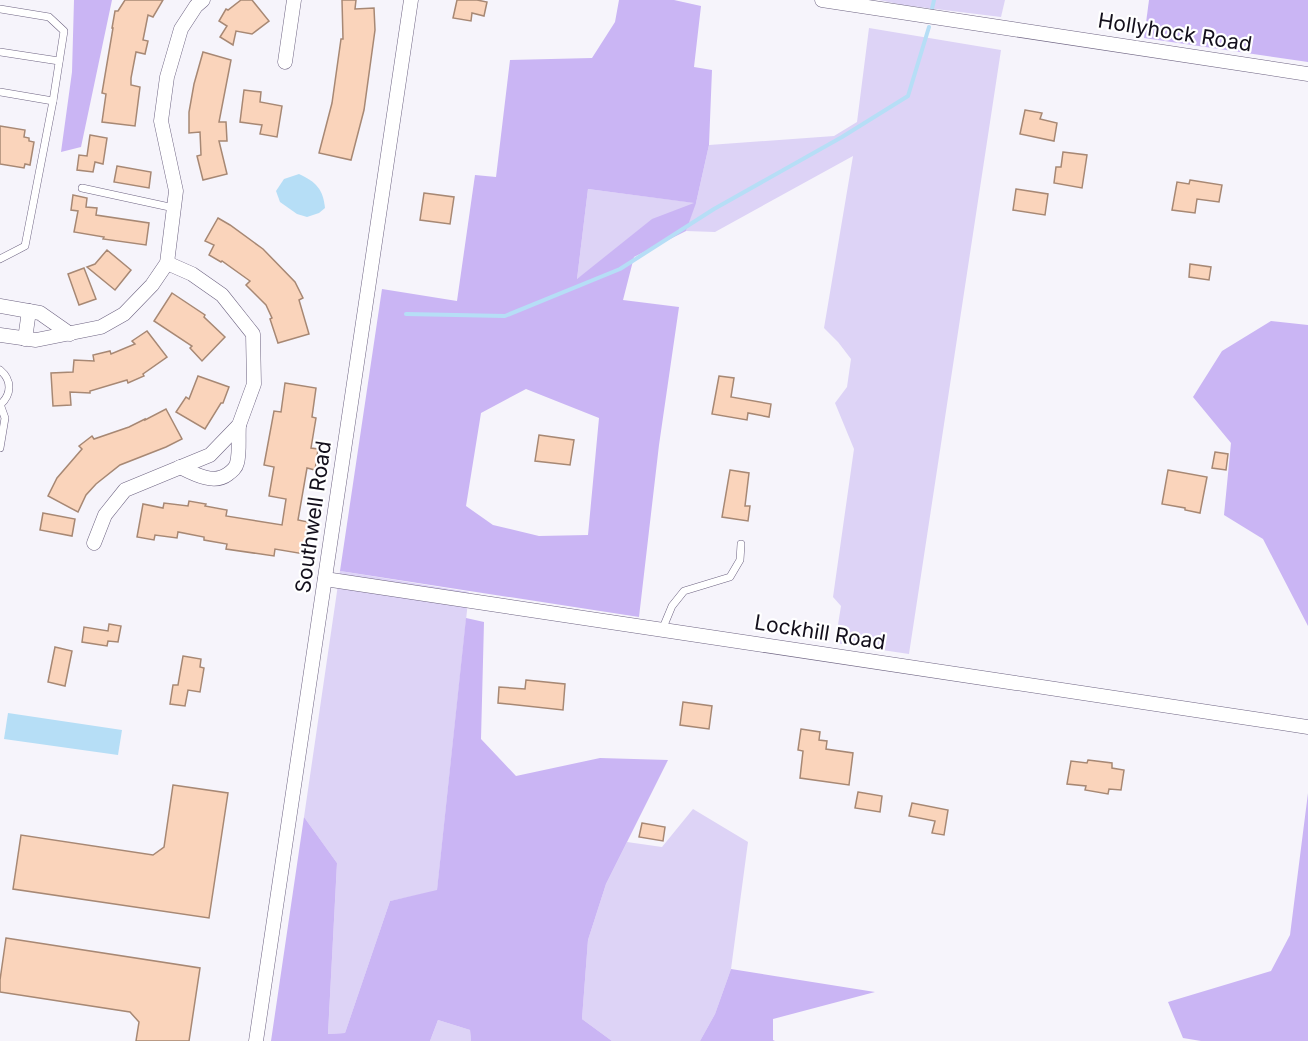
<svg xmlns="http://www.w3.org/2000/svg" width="1308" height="1041" font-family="Inter,sans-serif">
  <rect width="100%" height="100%" fill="#f6f4fb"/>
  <g fill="#ddd3f6">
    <polygon points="879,0 1005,0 1001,17 903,5"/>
    <polygon points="869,28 1001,50 909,654 835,643 841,606 833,597 854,449 835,403 847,387 851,359 838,342 824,328 853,156 715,232 686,231 695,203 577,279 588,189 696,203 709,145 834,136 857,122"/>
    <polygon points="340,571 469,592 437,891 390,901 345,1033 328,1034 337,863 304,817"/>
    <polygon points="693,809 748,842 731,969 715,1014 700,1041 612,1041 582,1019 588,940 606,884 627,842 662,847"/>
    <polygon points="438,1020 470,1030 471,1041 430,1041"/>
  </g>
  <g fill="#cab5f4" fill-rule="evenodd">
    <polygon points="74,0 112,0 81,147 61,152 72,72"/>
    <path d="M 619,0 L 674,0 L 701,6 L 694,67 L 712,70 L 709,145 L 696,203 L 686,231 L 634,257 L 623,300 L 679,307 L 659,445 L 639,617 L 340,571 L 382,289 L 457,301 L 475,175 L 496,177 L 510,60 L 592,58 L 615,22 ZM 588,189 L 694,203 L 652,219 L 577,279 ZM 526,389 L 599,418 L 588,535 L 539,536 L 493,525 L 466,506 L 481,413 Z"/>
    <polygon points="1149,0 1308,0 1308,62 1144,38"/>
    <polygon points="1271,321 1308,325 1308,626 1263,539 1224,515 1231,443 1193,397 1222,351"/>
    <polygon points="466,618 484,622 481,739 516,776 600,758 668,760 606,884 588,940 582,1019 612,1041 471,1041 470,1030 438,1020 430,1041 271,1041 304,817 337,863 328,1034 345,1033 390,901 437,890"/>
    <polygon points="1308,793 1308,1041 1201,1041 1183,1038 1168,1002 1271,971 1290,935"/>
    <polygon points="731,969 875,992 773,1019 773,1040 775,1041 700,1041 715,1014"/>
  </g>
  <g fill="#b6def6">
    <path d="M 299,174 C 316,182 323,189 325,208 L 319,213 L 307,217 L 297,214 L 280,202 L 276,191 L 284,179 Z"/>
    <polygon points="8,713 122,730 118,755 4,739"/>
  </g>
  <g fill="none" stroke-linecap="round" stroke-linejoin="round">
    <g stroke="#b6def6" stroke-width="4">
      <polyline points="932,9 934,0"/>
      <polyline points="406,314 505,316 620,269 714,209 842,137 908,96 929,27"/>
    </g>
  </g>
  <g fill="#fad4bb" stroke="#a78874" stroke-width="1.5">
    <polygon points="125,0 163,0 153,17 148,15 143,40 148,41 145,54 136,52 131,78 131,85 140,87 135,126 102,122 106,94 102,93 113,28 112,28 115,11 118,11"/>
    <polygon points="241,0 252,0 269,21 252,34 236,31 233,45 220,37 227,26 219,21 226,9 228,10"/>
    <polygon points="342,0 356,0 355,9 374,8 375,30 364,110 351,160 319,153 332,103 341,39 343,39"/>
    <polygon points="457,0 477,0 487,2 484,16 472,13 471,21 453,18"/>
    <polygon points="203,52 231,60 219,122 226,122 227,141 219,141 227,174 203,180 197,156 201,155 200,132 189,133 189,112 194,84"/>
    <polygon points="244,90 261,92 260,102 282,106 277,137 260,134 262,125 240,122"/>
    <polygon points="1025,110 1042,113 1040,119 1057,123 1054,141 1020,134"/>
    <polygon points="0,126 25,130 24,137 29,138 29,141 34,142 30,165 25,164 24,168 0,164"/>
    <polygon points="90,135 107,138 103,164 95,162 93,172 77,170 79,155 87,156"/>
    <polygon points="1063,152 1087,155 1082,188 1054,183 1056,167 1061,167"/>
    <polygon points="117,166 151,172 149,188 114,182"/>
    <polygon points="1190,180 1222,185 1219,202 1197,199 1195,213 1172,210 1177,182 1189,184"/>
    <polygon points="1016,189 1048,194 1045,215 1013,210"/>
    <polygon points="424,193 454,197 450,224 420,220"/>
    <polygon points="73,195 87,198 86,207 97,208 96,215 149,223 146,245 103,239 104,237 74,232 78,211 71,210"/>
    <polygon points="218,218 230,225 263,249 295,282 303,298 299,300 309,334 278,343 270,319 272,318 266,305 246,285 250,281 222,261 221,262 209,255 214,245 205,241"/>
    <polygon points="107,250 131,270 115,290 87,267 95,264"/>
    <polygon points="1190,264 1211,267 1209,280 1189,277"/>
    <polygon points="84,268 96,299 79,305 68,274"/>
    <polygon points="172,293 205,315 204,317 225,337 202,361 190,348 192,346 154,321"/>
    <polygon points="147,331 167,357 143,374 144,376 128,383 127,380 90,391 90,393 70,392 71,405 53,406 51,373 73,372 74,360 94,361 93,355 110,351 111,354 135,344 132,341"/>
    <polygon points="198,376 229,387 223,403 221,403 205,429 176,412 186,397 189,399"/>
    <polygon points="719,376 734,378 731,397 771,404 769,417 748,413 747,420 712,414"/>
    <polygon points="285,383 316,388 312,417 316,418 311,448 318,449 315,470 307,468 298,520 308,522 304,554 275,549 274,556 226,549 227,544 204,540 204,537 178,532 177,538 155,535 154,540 137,537 143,504 163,508 164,503 188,506 189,501 206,504 205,506 227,510 226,516 282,525 286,499 269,496 274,467 264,465 274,411 281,412"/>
    <polygon points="166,409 182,439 166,447 120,465 96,484 86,495 78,512 48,496 57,478 82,449 79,446 92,436 94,439 129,427 145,419 145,420"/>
    <polygon points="539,435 574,440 570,465 535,461"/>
    <polygon points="1215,452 1228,454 1226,470 1212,468"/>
    <polygon points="730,470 749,473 745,506 750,506 748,521 722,517"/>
    <polygon points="1168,470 1207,477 1200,513 1185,510 1185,508 1162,504"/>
    <polygon points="43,513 75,519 72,536 40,530"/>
    <polygon points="109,624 121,626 118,642 108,641 107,646 82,642 84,627 108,631"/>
    <polygon points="55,647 72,651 65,686 48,682"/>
    <polygon points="183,656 201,659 200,667 204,668 200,692 188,690 185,706 170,704 173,685 178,685"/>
    <polygon points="526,680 565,684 563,710 498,703 499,687 525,689"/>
    <polygon points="683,702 712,706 709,729 680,725"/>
    <polygon points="801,729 820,732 819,740 827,741 826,749 853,753 849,785 800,778 803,751 798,750"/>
    <polygon points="1088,760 1112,763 1112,768 1124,770 1121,790 1109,789 1108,794 1085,790 1086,786 1067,784 1071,761 1087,763"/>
    <polygon points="173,785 228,793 209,918 13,889 21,835 153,855 164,847"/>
    <polygon points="858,792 882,796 880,812 855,808"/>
    <polygon points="912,803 948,810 944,835 932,833 935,821 909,816"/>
    <polygon points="642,823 665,827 663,841 639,837"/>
    <polygon points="6,938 200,968 189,1041 136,1041 139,1022 130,1012 0,992 0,980"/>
  </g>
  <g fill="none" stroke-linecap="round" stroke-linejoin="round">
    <g stroke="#6e6482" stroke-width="8">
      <g id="service">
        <polyline points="0,9 49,17 64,31 53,101"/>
        <polyline points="0,52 59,61"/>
        <polyline points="0,92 53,101 25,246 0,259"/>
        <polyline points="82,188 174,208"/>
        <path d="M 0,370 C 12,380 12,394 0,405"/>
        <polyline points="0,448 5,418 0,404"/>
        <polyline points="662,630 672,606 684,591 730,577 740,560 741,544"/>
      </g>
    </g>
    <g stroke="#6e6482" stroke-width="15">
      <g id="minor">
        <polyline points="822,0 1308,74"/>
        <polyline points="285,62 294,0"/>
        <polyline points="0,306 40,313 70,334"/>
        <polyline points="0,335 36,340 101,327 124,314 152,285 167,263 176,191 161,121 167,77 181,29 196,6 203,0"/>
        <polyline points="25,339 29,311"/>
        <path d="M 180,467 C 194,474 214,485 228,474 C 232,471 236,468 237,463 C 240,453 238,436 239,425"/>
        <polyline points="94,543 105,515 125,490 210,455 239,425 254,384 253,334 222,295 192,274 167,263"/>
        <polyline points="325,579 1308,727"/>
        <polyline points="256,1041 411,0"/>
      </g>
    </g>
    <use href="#service" stroke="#fff" stroke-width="7"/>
    <use href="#minor" stroke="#fff" stroke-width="14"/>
  </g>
  <g text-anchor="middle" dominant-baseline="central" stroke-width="4.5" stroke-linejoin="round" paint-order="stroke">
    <g font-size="21" fill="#130f1b" stroke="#fff">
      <text transform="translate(1175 32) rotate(9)">Hollyhock Road</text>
      <text transform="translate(313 517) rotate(-82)">Southwell Road</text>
      <text transform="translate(820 632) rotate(9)">Lockhill Road</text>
    </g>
  </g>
</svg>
